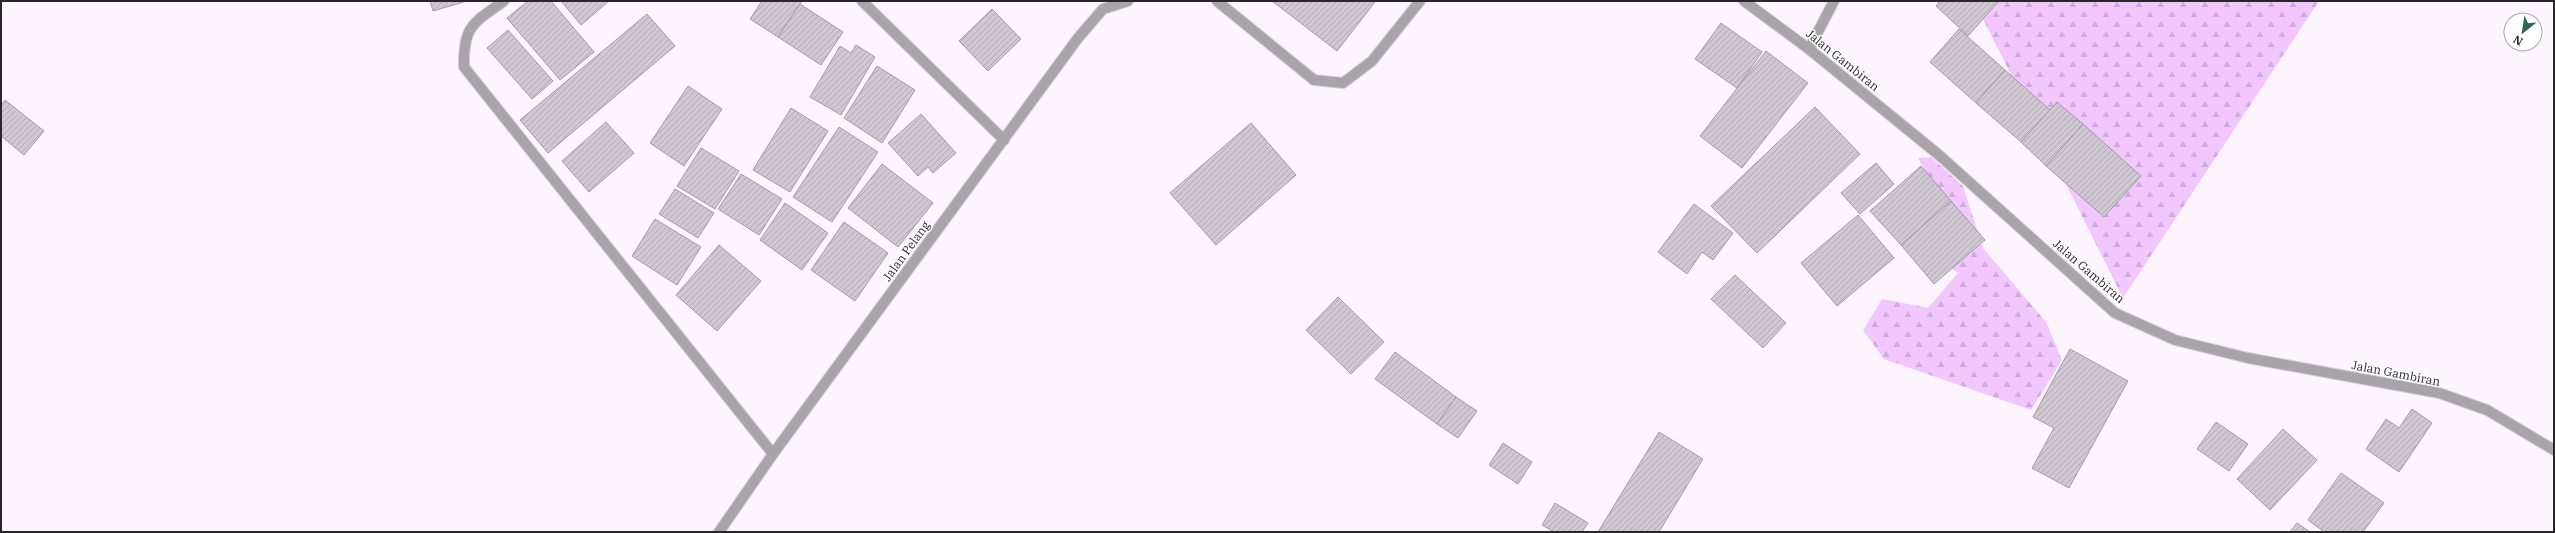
<svg xmlns="http://www.w3.org/2000/svg" width="2555" height="533" font-family="'IBM Plex Serif',serif">
  <defs>
    <pattern id="forest-firs" width="22" height="20" patternUnits="userSpaceOnUse"><rect width="22" height="20" fill="#f2c7ff"/><path d="M5 1l3.5 6h-7zM16 11l3.5 6h-7z" fill="#d0abdb"/></pattern>
    <pattern id="building-hatch" width="6" height="6" patternUnits="userSpaceOnUse"><rect width="6" height="6" fill="#cfc7d2"/><path d="M-1 1l2-2M0 6l6-6M5 7l2-2" fill="none" stroke="#b2abb4"/></pattern>
  </defs>
  <rect width="100%" height="100%" fill="#fcf5fe"/>
  <g fill="url(#forest-firs)">
    <polygon points="1974,1 2319,1 2123,298"/>
    <polygon points="1931,157 1963,186 1983,248 2046,322 2062,360 2031,410 1884,359 1863,330 1882,299 1928,308 1958,273 1929,252 1943,203 1918,158"/>
  </g>
  <g fill="url(#building-hatch)" stroke="#a39ba5">
    <polygon points="430,1 467,1 433,11"/>
    <polygon points="528,1 551,1 594,52 560,80 507,18"/>
    <polygon points="561,1 609,1 581,25"/>
    <polygon points="762,1 802,1 778,37 750,19"/>
    <polygon points="1272,1 1373,1 1375,2 1337,51"/>
    <polygon points="1940,1 1999,1 1968,36 1936,6"/>
    <polygon points="800,4 843,32 821,65 778,37"/>
    <polygon points="992,9 1021,39 988,71 959,41"/>
    <polygon points="647,14 675,46 548,153 520,120"/>
    <polygon points="1721,23 1762,52 1737,88 1695,59"/>
    <polygon points="1959,29 2005,70 1976,103 1930,62"/>
    <polygon points="508,30 553,81 532,99 487,48"/>
    <polygon points="856,45 875,57 841,115 810,97 840,46 851,53"/>
    <polygon points="1766,51 1808,83 1742,168 1700,136"/>
    <polygon points="877,66 915,90 882,143 844,118"/>
    <polygon points="2005,70 2050,110 2021,142 1976,103"/>
    <polygon points="688,86 722,109 684,166 650,143"/>
    <polygon points="5,100 44,131 24,155 1,136 1,105"/>
    <polygon points="2057,102 2083,124 2046,166 2021,142"/>
    <polygon points="1815,107 1860,154 1757,253 1711,206"/>
    <polygon points="791,108 828,131 790,192 753,170"/>
    <polygon points="921,114 956,153 933,173 928,167 918,176 888,143"/>
    <polygon points="606,122 634,153 589,192 562,161"/>
    <polygon points="1251,123 1296,175 1216,245 1170,193"/>
    <polygon points="2083,124 2141,176 2104,217 2046,166"/>
    <polygon points="839,127 878,152 832,222 793,197"/>
    <polygon points="701,148 739,171 715,209 677,186"/>
    <polygon points="1876,163 1894,184 1860,214 1841,193"/>
    <polygon points="882,164 933,203 898,247 848,208"/>
    <polygon points="1921,166 1951,201 1901,245 1870,211"/>
    <polygon points="741,174 782,199 759,235 718,209"/>
    <polygon points="675,189 714,213 698,238 659,214"/>
    <polygon points="1951,201 1985,240 1934,284 1901,245"/>
    <polygon points="785,203 828,233 802,270 760,240"/>
    <polygon points="1694,204 1733,233 1713,260 1702,252 1687,274 1658,252"/>
    <polygon points="1858,215 1894,258 1837,306 1801,263"/>
    <polygon points="655,219 701,247 677,285 632,256"/>
    <polygon points="844,222 888,253 855,301 811,270"/>
    <polygon points="719,245 761,281 717,331 676,295"/>
    <polygon points="1735,275 1786,323 1763,348 1711,299"/>
    <polygon points="1338,297 1384,342 1351,374 1306,330"/>
    <polygon points="2070,349 2128,381 2069,488 2032,468 2054,428 2033,417"/>
    <polygon points="1395,352 1456,397 1437,424 1375,379"/>
    <polygon points="1456,397 1477,411 1458,438 1437,424"/>
    <polygon points="2412,409 2432,423 2399,472 2366,449 2386,419 2399,428"/>
    <polygon points="2216,422 2248,444 2229,471 2197,449"/>
    <polygon points="2283,429 2317,460 2270,510 2237,479"/>
    <polygon points="1659,432 1703,459 1659,532 1598,532"/>
    <polygon points="1503,443 1532,462 1518,484 1489,465"/>
    <polygon points="2341,473 2384,503 2363,532 2324,532 2308,520"/>
    <polygon points="1555,503 1588,523 1582,532 1554,532 1542,525"/>
    <polygon points="2297,523 2310,532 2290,532"/>
  </g>
  <g fill="none" stroke-linecap="round" stroke-linejoin="round">
    <g stroke="#d6d0d8" stroke-width="12">
      <g id="minor">
        <path d="M 504,1 C 473,23 463,26 464,67 L 773,454"/>
        <polyline points="862,1 1004,140"/>
        <polyline points="1217,1 1314,80 1343,83 1372,61 1420,1"/>
        <polyline points="1744,1 1809,49 1939,155 2115,313 2175,340 2248,358 2439,393 2487,410 2554,450"/>
        <polyline points="1809,49 1834,1"/>
        <polyline points="719,532 773,454 1078,38 1103,9 1128,1"/>
      </g>
    </g>
    <use href="#minor" stroke="#a8a4a9" stroke-width="10"/>
  </g>
  <g text-anchor="middle" dominant-baseline="central" stroke-width="3" stroke-linejoin="round" paint-order="stroke">
    <g font-size="12" fill="#29262a" stroke="#fff">
      <text transform="translate(1843 60) rotate(39)">Jalan Gambiran</text>
      <text transform="translate(906 251) rotate(-54)">Jalan Pelang</text>
      <text transform="translate(2089 271) rotate(41)">Jalan Gambiran</text>
      <text transform="translate(2396 373) rotate(11)">Jalan Gambiran</text>
    </g>
  </g>
  <rect width="2555" height="533" fill="none" stroke="#29262a" stroke-width="4"/>
  <g transform="translate(2523 32) rotate(210)"><circle r="19" fill="#ffffff" stroke="#a9a8aa"/>
  <path d="M0-3L7 15L0 10L-7 15Z" fill="#2b6752"/>
  <text y="-6" font-size="11" font-weight="bold" text-anchor="middle" fill="#29262a">N</text>
  </g>
</svg>
